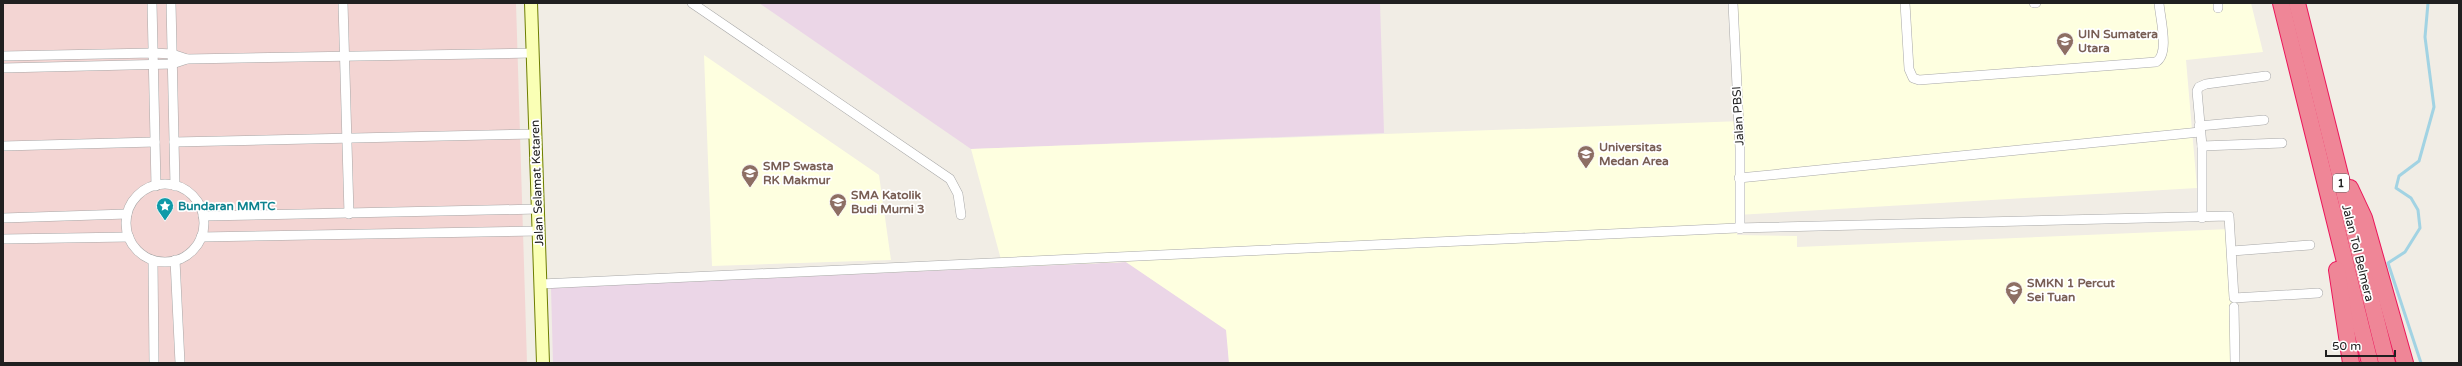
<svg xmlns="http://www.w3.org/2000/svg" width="2462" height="366" font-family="'Varela Round',sans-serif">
  <rect width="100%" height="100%" fill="#f1ede5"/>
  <polygon fill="#f3d5d3" points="3,3 516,3 527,363 3,363"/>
  <g fill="#ebd6e7">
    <polygon points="759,3 1380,3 1384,133 971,149"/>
    <polygon points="1126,262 1227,330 1229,363 553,363 551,288"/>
  </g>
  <g fill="#feffe0">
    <polygon points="1737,3 2251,3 2263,52 2186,60 2197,188 1737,215 1737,235 1797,236 1797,247 2230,229 2234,363 1229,363 1226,330 1126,262 1003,267 971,149 1742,121"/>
    <polygon points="704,55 879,175 891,260 712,266"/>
  </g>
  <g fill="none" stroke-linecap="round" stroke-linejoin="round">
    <polyline stroke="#a2d3e3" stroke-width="3" points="2421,363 2388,263 2405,252 2420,228 2418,210 2411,198 2396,188 2399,176 2419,161 2434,107 2425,37 2428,3"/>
    <g stroke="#a7a7a7" stroke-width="10">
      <g id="street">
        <polyline points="152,3 156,186"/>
        <polyline points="171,3 175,186"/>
        <polyline points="343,3 349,214"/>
        <polyline points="692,3 950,179 958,194 961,215"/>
        <polyline points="1733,3 1740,148 1740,229"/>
        <path d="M 1905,3 L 1909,69 L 1913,78 L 1919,80 L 2156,62 C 2170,54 2160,18 2159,3"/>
        <polyline points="2034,3 2036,3"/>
        <polyline points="2218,3 2218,8"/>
        <polyline points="3,56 153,53 172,54 187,59"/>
        <polyline points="3,68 172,64 187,59 533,53"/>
        <polyline points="2199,126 2264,120"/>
        <polyline points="174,142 536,134"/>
        <polyline points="3,146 155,142"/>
        <polyline points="2202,146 2282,143"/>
        <polyline points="1739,178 2200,132"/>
        <circle cx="165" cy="223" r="39"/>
        <polyline points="203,216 538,209"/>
        <polyline points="3,218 127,214"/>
        <polyline points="2202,218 2202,146 2197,91 2199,87 2206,84 2266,76"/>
        <polyline points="201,237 539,231"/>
        <polyline points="3,239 129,237"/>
        <polyline points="2232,251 2310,245"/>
        <polyline points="175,260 180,363"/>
        <polyline points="153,261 154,363"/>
        <polyline points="541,284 1737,228 2229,216 2234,298 2318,293"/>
        <polyline points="2234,307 2235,363"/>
      </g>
    </g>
    <g stroke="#6d7d00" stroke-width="14">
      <polyline id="secondary" points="531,3 543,363"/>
    </g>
    <g stroke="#ec155a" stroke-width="18">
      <g id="highway">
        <polyline points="2281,3 2370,363"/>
        <polyline points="2297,3 2387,363"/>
        <polyline points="2350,188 2364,218 2405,363"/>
        <polyline points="2337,270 2351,363"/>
      </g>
    </g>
    <use href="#street" stroke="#fff" stroke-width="9"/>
    <use href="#secondary" stroke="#faffb5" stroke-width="12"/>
    <use href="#highway" stroke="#ef8697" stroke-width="16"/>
  </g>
  <defs>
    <g id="university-pin" transform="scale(0.9)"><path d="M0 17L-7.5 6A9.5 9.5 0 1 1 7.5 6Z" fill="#8d6e63" stroke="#fff"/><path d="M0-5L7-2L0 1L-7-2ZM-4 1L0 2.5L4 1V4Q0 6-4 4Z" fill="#fff"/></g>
    <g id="school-pin" transform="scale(0.9)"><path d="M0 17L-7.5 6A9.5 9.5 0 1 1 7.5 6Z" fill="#8d6e63" stroke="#fff"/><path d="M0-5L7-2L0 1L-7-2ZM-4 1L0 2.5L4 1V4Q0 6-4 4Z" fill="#fff"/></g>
    <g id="sight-pin" transform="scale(0.9)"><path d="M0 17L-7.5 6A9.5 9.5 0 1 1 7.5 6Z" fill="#0f9aa8" stroke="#fff"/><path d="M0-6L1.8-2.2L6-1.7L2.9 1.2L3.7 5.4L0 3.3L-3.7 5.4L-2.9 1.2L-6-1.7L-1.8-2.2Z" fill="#fff"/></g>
  </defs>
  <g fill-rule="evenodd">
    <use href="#university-pin" x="2065" y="41"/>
    <use href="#university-pin" x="1586" y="154"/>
    <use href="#school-pin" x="750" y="173"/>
    <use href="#school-pin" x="838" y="202"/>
    <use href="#sight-pin" x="165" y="206"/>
    <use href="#school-pin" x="2014" y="290"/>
  </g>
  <g text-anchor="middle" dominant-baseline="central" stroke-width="3.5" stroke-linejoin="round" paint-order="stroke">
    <rect fill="#fff" stroke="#636363" stroke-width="1" x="2333" y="174" width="16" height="18" rx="3"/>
    <g font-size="11" font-weight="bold" fill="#202020">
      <text x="2341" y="183">1</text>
    </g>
    <g font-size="12" font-weight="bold" fill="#785e54" stroke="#fff" text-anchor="start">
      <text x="2078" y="34">UIN Sumatera<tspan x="2078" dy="14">Utara</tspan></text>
      <text x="1599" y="147">Universitas<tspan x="1599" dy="14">Medan Area</tspan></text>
      <text x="763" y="166">SMP Swasta<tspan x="763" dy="14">RK Makmur</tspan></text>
      <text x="851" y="195">SMA Katolik<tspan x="851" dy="14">Budi Murni 3</tspan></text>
      <text x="2027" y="283">SMKN 1 Percut<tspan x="2027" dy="14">Sei Tuan</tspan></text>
    </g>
    <g font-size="12" fill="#202020" stroke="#fff">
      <text transform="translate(1738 116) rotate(-93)">Jalan PBSI</text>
      <text transform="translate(537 183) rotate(-92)">Jalan Selamat Ketaren</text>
      <text transform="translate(2358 253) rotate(76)">Jalan Tol Belmera</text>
    </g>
    <g font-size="12" font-weight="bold" fill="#0d838f" stroke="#fff" text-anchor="start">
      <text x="178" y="206">Bundaran MMTC</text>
    </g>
  </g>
  <rect width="2462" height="366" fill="none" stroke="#202020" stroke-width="8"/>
  <path d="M2326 350v6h69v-6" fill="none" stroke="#202020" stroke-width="2"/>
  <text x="2332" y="350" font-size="12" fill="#202020" stroke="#ffffff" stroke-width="3" paint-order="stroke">50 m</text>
</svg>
